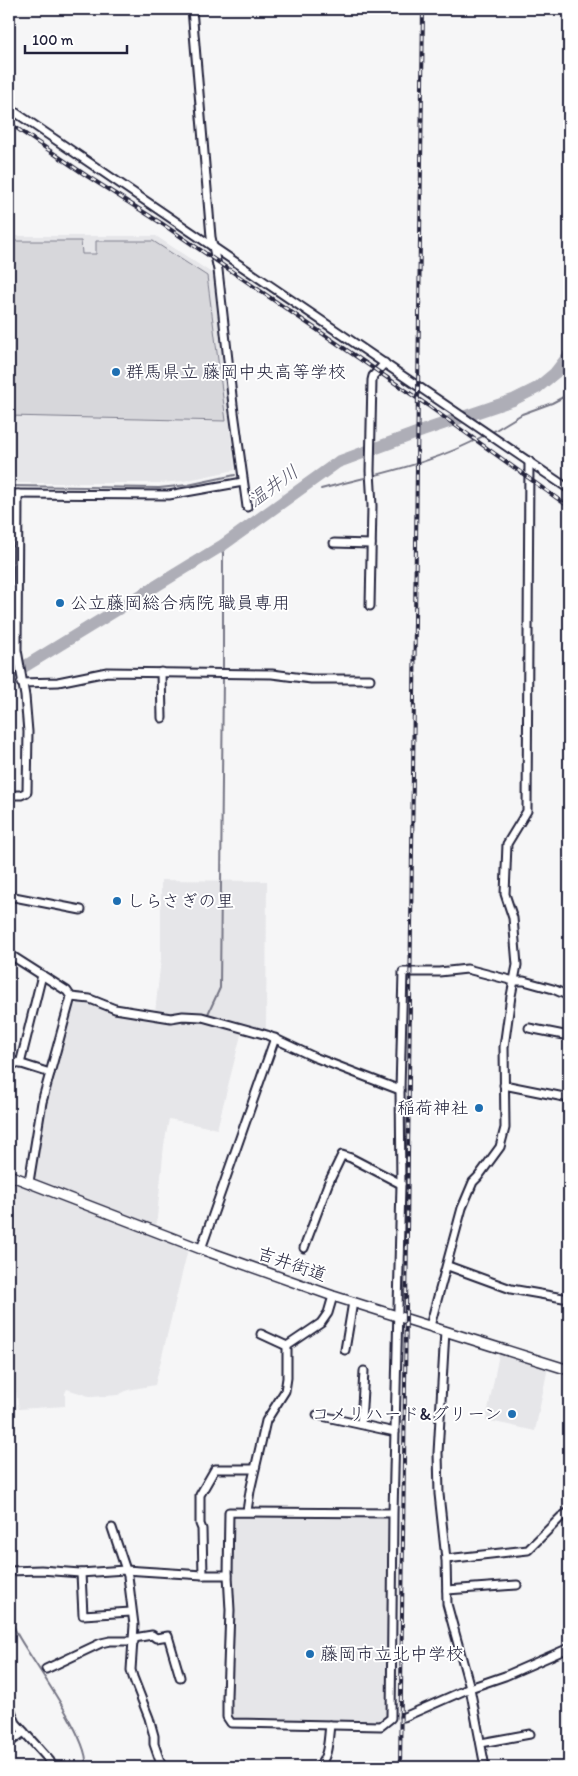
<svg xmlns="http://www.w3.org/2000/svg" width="578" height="1776" font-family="Itim,'Klee One',sans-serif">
  <rect width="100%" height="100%" fill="#f6f6f7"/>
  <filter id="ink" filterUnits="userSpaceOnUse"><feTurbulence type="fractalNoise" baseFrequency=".02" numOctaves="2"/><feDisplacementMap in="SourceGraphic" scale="10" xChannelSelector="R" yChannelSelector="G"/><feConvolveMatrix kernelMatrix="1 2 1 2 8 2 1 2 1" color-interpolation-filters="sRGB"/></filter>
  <g filter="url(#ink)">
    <g fill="#e6e6e9">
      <polygon points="9,236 156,236 213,274 235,470 184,481 161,483 9,483"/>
      <polygon points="9,575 11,575 13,579 14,642 10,646"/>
      <polygon points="161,880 267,881 266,1032 204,1014 185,1013 174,1015 155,1013 161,959"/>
      <polygon points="89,1002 115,1012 177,1021 184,1018 200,1019 242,1031 217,1129 169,1119 164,1145 156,1228 38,1182 34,1175 46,1104 72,1007 79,1003"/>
      <polygon points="9,1181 188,1249 155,1385 128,1390 118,1395 92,1397 67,1389 65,1393 65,1406 19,1409 14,1379 9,1380"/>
      <polygon points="499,1354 548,1367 535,1431 486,1420"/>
      <polygon points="235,1515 387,1516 391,1520 388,1715 380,1722 234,1721 230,1716 232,1521"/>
    </g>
    <polygon fill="#d7d7db" stroke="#7c7c8b" points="9,241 81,241 82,254 96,254 96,241 153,241 207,276 226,421 9,416"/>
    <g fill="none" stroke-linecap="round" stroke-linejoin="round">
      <g stroke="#767685" stroke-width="2">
        <polyline points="494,431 522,414 552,403 569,394"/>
        <polyline points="9,486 159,488 188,485 235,475"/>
        <path d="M 321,489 C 377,474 434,464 485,435"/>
        <polyline points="223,671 223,545"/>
        <polyline points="207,1016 220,988 223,676"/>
        <polyline points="183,1022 203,1022 205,1020"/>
        <path d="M 9,1614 C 12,1622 15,1631 20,1639 C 32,1660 95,1747 85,1767"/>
      </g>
      <polyline stroke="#aeaeb7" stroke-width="12" points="9,676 223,545 338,462 422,431 513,400 537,388 555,373 569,355"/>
      <g stroke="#22223b" stroke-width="11">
        <g id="minor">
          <polyline points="192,9 211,237 218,270 233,405 247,507"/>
          <polyline points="9,108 569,489"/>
          <polyline points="9,494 169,495 243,482"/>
          <polyline points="334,543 371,544"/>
          <polyline points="370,606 372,506 370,471 372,380 373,376 385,363"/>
          <polyline points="161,672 162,718"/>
          <polyline points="21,683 58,682 107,672 272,674 311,679 370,679"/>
          <polyline points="9,795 21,795 27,792 28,732 25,696 17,650 18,494"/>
          <polyline points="9,896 81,910"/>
          <polyline points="9,954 67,991 71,997 42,1102 29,1182"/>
          <polyline points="71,997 90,999 115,1009 171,1018 183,1016 202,1017 267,1035 314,1057 400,1090"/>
          <polyline points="529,1028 569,1036"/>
          <polyline points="9,1060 50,1073"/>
          <polyline points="20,1064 42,975"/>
          <polyline points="504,1085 569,1098"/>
          <polyline points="304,1248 328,1184 342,1155 351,1158 401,1184"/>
          <polyline points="201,1249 275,1038"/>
          <polyline points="448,1266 511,1289 569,1299"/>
          <polyline points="430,1326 462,1208 473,1182 478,1177 500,1147 505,1128 504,1047 511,996 517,965 513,918 505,894 507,844 527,811 529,461"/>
          <polyline points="445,1331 438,1453 439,1494 446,1559 447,1604 470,1688 485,1767"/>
          <polyline points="261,1334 287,1346"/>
          <polyline points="345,1350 353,1302"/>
          <polyline points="317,1415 395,1432"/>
          <polyline points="361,1424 364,1371"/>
          <polyline points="247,1511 250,1491 266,1421 285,1391 287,1378 287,1346 321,1323 328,1313 333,1296"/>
          <polyline points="393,1513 229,1512 228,1575 230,1610 227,1696 227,1717 231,1723 381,1726 391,1718 393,1513 401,1184 400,1090 403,972 439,972 467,969 514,981 524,981 553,989 569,996"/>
          <polyline points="112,1528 128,1576 134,1625 131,1670 133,1677 149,1718 154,1736 154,1744 162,1767"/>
          <polyline points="446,1559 528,1550 561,1517 569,1512"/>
          <polyline points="9,1571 41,1570 80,1573 125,1570 203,1575 228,1575"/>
          <polyline points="81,1573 83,1615 131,1612"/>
          <polyline points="203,1575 202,1529 200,1524 200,1495 215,1469 254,1469"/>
          <polyline points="447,1590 517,1585"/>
          <polyline points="134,1638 152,1635 156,1638 168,1636 180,1677"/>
          <polyline points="46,1669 101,1643 110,1641 134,1641"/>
          <polyline points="9,1706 16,1723 50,1761 52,1767"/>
          <polyline points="404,1717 470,1688 505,1676 569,1648"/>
          <polyline points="9,1743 24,1732"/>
          <polyline points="481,1743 530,1734"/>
          <path d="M 318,1767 C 329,1757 328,1739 330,1725"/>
        </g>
      </g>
      <g stroke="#22223b" stroke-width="12">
        <polyline id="major" points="9,1175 201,1249 333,1296 569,1370"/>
      </g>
      <use href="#minor" stroke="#fff" stroke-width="7"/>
      <use href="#major" stroke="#fff" stroke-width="9"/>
      <g stroke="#22223b" stroke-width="4">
        <g id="rail">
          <polyline points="9,123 87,176 161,223 427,405 569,507"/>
          <polyline points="400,1767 423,9"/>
        </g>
      </g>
      <use href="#rail" stroke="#fff" stroke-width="2" stroke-dasharray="5.5" stroke-linecap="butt"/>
    </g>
  </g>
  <g fill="#1f6fb2" stroke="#fff" stroke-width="2">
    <circle cx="116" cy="372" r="5"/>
    <circle cx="60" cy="603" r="5"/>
    <circle cx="117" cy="901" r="5"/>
    <circle cx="479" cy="1108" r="5"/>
    <circle cx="512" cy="1414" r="5"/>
    <circle cx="310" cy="1654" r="5"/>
  </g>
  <g text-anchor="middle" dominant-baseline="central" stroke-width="4" stroke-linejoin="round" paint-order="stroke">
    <g font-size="18" fill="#22223b" stroke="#fff" text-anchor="start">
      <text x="126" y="372">群馬県立 藤岡中央高等学校</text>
      <text x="70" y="603">公立藤岡総合病院 職員専用</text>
      <text x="127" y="901">しらさぎの里</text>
      <text x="469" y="1108" text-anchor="end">稲荷神社</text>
      <text x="502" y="1414" text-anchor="end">コメリハード&amp;グリーン</text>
      <text x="320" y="1654">藤岡市立北中学校</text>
    </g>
    <g font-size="18" fill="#22223b" stroke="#fff">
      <text transform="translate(292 1264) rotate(19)">吉井街道</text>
    </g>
    <g font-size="19" font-style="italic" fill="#5a5a6d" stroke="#fff">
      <text transform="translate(273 486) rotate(-36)">温井川</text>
    </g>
  </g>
  <rect width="578" height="1776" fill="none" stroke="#fff" stroke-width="30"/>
  <rect x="15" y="15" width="548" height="1746" fill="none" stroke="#22223b" stroke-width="2" filter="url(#ink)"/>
  <path d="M25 45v8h102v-8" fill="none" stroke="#22223b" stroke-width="2.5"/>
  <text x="32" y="45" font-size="15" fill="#22223b" stroke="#ffffff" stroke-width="4" paint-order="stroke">100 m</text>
</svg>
